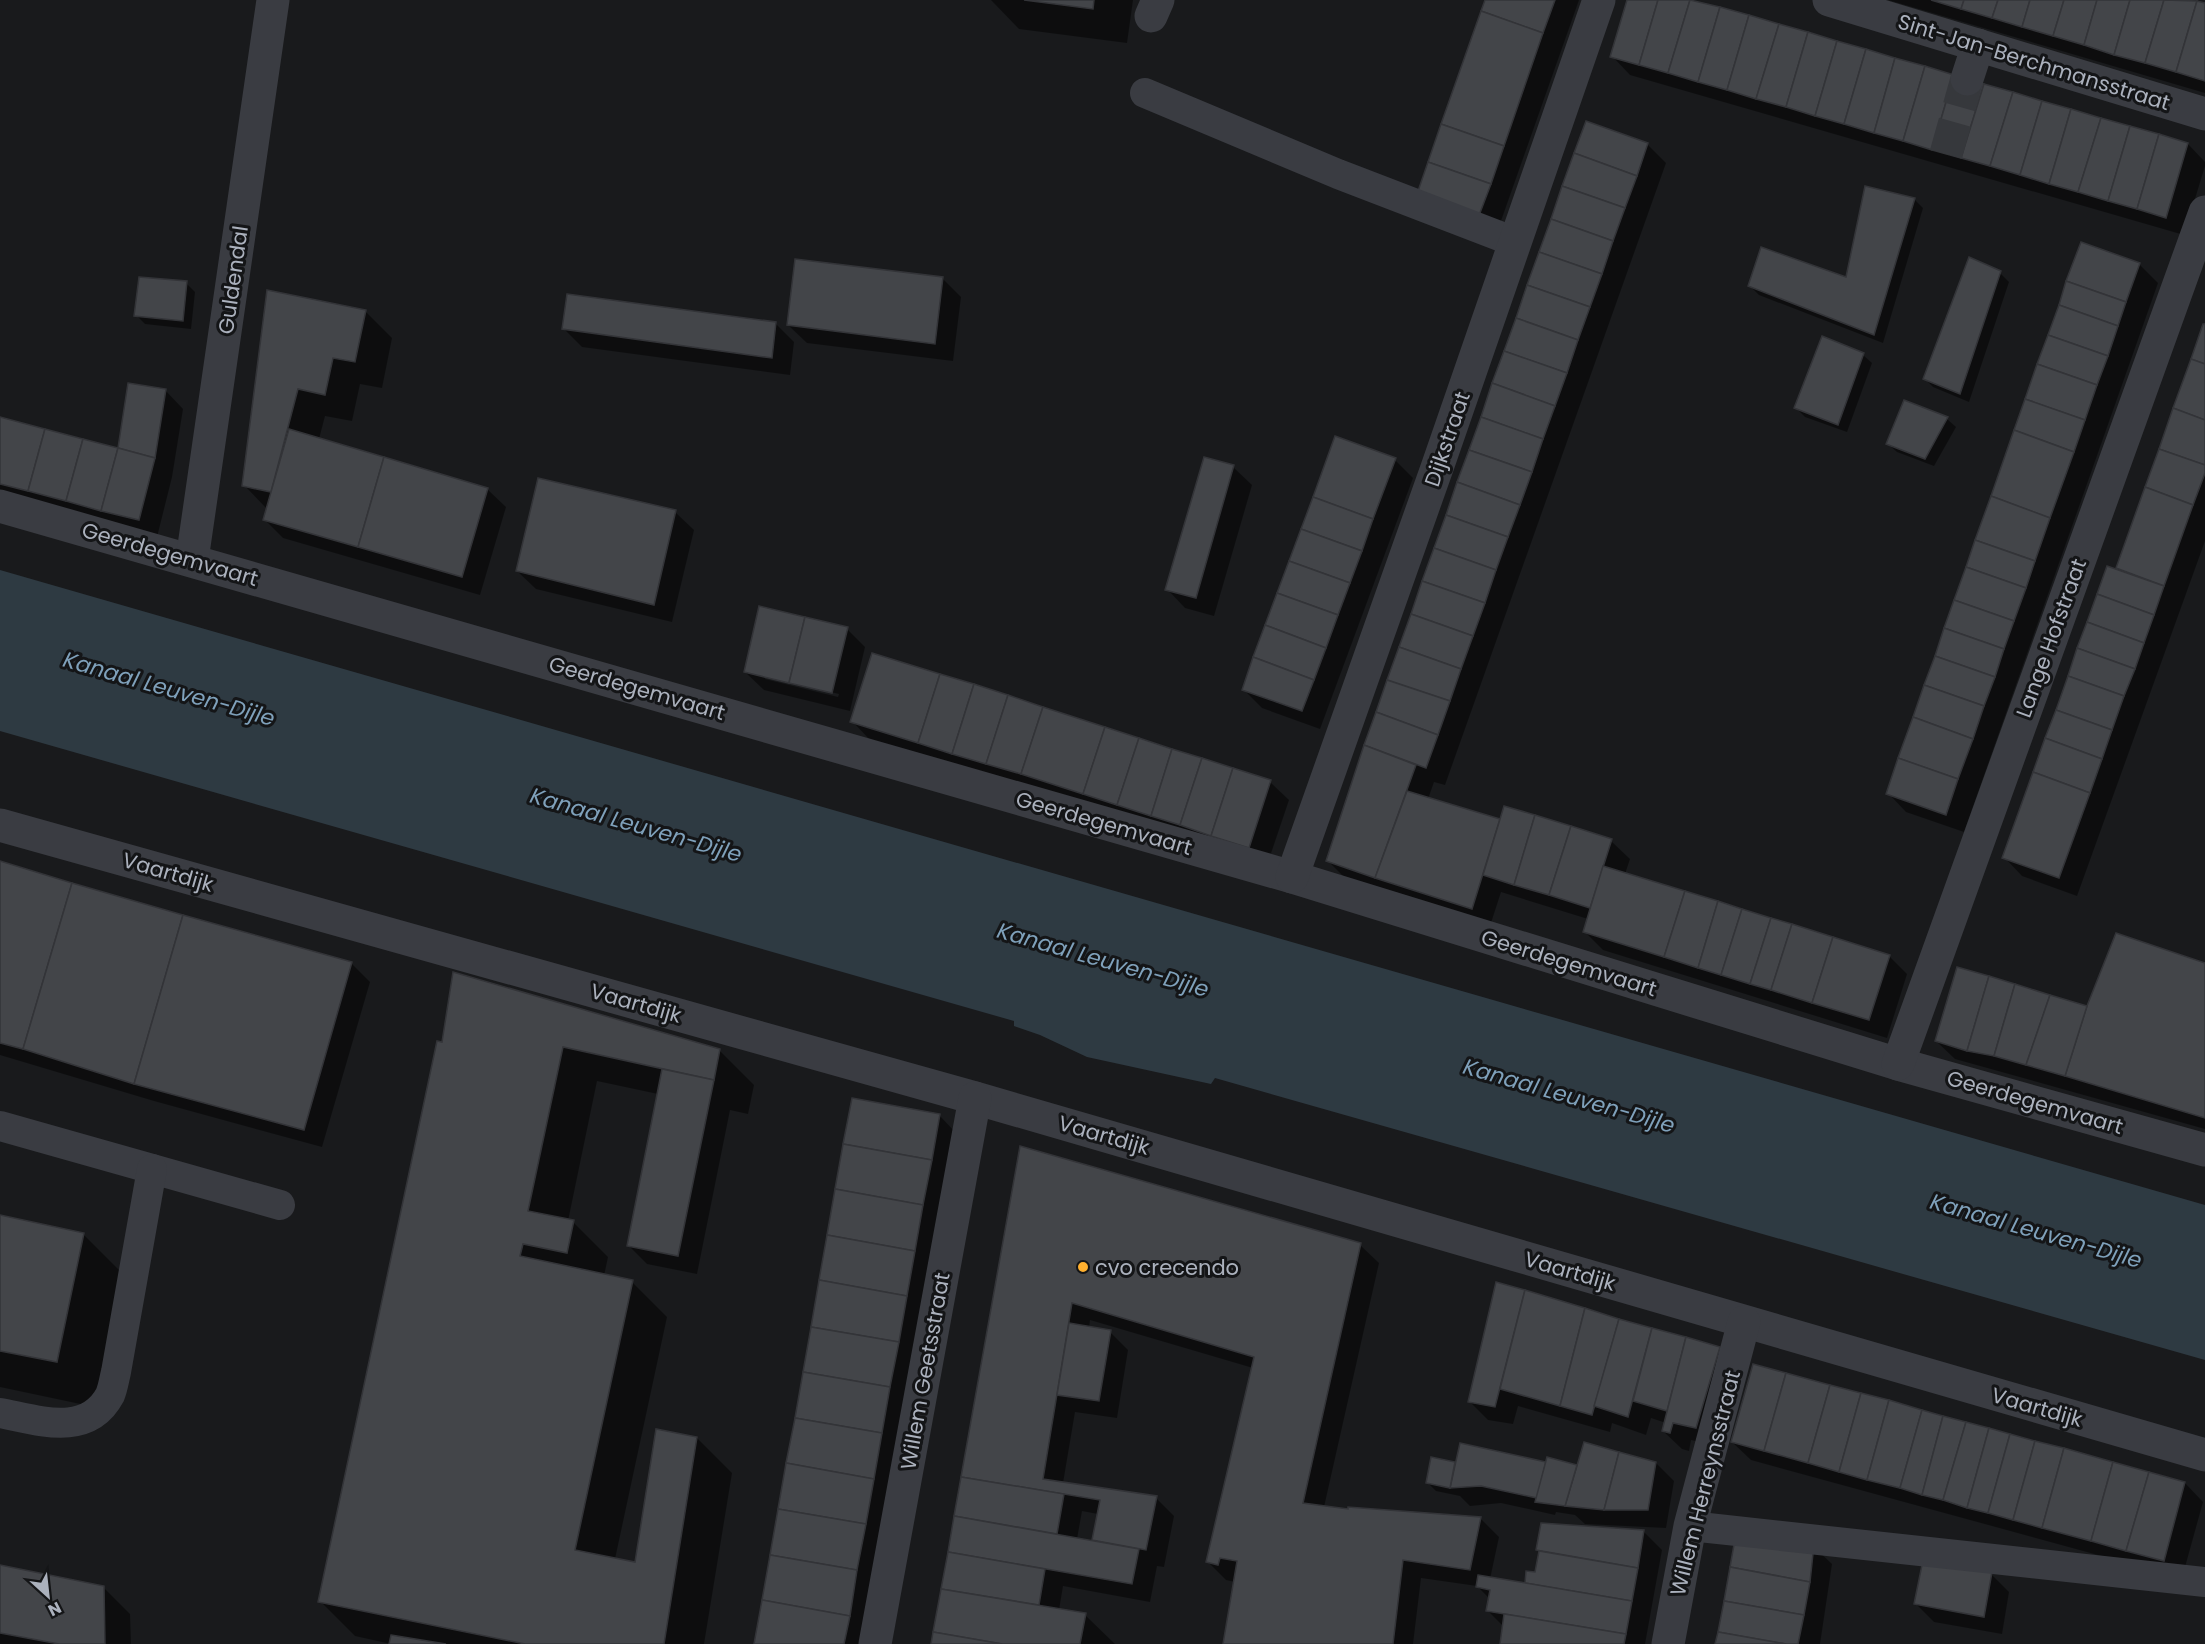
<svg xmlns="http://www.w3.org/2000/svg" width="2205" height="1644" font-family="Poppins,sans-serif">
  <rect width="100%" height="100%" fill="#191a1c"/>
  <polygon fill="#2e3a42" points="0,570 2205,1205 2205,1360 1215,1078 1211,1084 1087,1057 1040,1035 1014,1026 1014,1021 0,731"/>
  <g fill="#0007" fill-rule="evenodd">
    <polygon points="991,0 1133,0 1127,43 1019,29"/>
    <polygon points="1487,0 1579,0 1496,235 1436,215"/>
    <polygon points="1628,0 1691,0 2188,144 2205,162 2205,166 2184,235 1630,75 1612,56"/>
    <polygon points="1888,0 2189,0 2205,5 2205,93"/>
    <polygon points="1587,123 1647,144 1666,163 1445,785 1434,782 1428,799 1501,821 1611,841 1630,859 1625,874 1889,956 1907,974 1887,1038 1603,950 1584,931 1588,919 1501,892 1490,926 1346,879 1328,861 1365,746"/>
    <polygon points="1914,199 1923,208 1883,343 1759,295 1750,286 1847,279"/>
    <polygon points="2139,264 2158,283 1964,832 1906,812 1888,793"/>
    <polygon points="2000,273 2009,282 1969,402 1933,387 1924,378"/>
    <polygon points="942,278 961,297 953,361 807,343 788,325"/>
    <polygon points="186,283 195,292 191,329 145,324 136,315"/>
    <polygon points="268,292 365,311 392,338 382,388 360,384 352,421 325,416 319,439 487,489 506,507 480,595 283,538 264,519 267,509 244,485"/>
    <polygon points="776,324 794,342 790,375 582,347 564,329"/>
    <polygon points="2205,324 2205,541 2077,896 2022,876 2004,857 2116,571"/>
    <polygon points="1863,355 1872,363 1847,432 1805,417 1796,408"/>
    <polygon points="165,390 183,409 172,477 157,537 0,497 0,418 119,450"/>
    <polygon points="1947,419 1956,427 1934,466 1897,452 1888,444"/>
    <polygon points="1395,460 1413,478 1320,729 1262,708 1243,689"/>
    <polygon points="1233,467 1252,485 1214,616 1185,608 1167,589"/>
    <polygon points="675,512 694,530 672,622 536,589 517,571"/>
    <path d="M 847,629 L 865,647 L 850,711 L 764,690 L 745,672 ZM 765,676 L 839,694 L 838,697 L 765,679 Z"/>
    <polygon points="852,721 1270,782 1289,800 1267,865 870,740"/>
    <polygon points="0,862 183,917 352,964 370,982 322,1147 154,1101 0,1055"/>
    <polygon points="2205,965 2205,1129 1955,1059 1936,1041 2088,1008"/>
    <polygon points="438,1043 719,1050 754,1085 748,1114 730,1110 697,1274 647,1264 628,1245 658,1094 597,1081 568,1221 573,1222 608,1257 604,1276 632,1282 667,1317 615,1559 636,1564 697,1438 732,1473 704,1644 391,1644 355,1636 320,1601"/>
    <polygon points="939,1115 957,1134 866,1644 755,1644"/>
    <path d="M 1021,1148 L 1360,1245 L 1379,1263 L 1324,1507 L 1480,1518 L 1499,1537 L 1490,1579 L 1526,1585 L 1536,1574 L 1543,1525 L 1644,1532 L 1662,1550 L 1645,1644 L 1501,1644 L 1504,1627 L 1488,1611 L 1490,1599 L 1477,1586 L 1421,1578 L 1413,1644 L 1224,1644 L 1235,1582 L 1226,1580 L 1208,1562 L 1253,1368 L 1090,1320 L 1089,1328 L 1110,1332 L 1128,1350 L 1117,1418 L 1075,1412 L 1063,1483 L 1156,1498 L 1174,1516 L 1164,1567 L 1157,1566 L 1150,1602 L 1063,1586 L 1059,1610 L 1085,1615 L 1115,1644 L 933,1644 ZM 1082,1511 L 1098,1514 L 1093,1542 L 1077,1539 Z"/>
    <polygon points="0,1217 83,1234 130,1281 104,1409 0,1387"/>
    <polygon points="1497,1284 1719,1348 1737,1366 1714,1445 1691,1440 1689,1451 1682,1449 1663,1431 1666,1423 1651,1418 1646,1435 1612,1423 1610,1432 1518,1406 1513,1424 1488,1420 1470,1402"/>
    <polygon points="1732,1442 2185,1483 2203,1502 2182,1578 1751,1460"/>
    <polygon points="1455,1463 1456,1465 1547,1464 1578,1468 1656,1463 1674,1481 1666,1528 1585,1524 1575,1515 1556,1512 1555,1515 1501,1503 1470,1506 1460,1496 1436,1491 1427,1482"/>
    <polygon points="1813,1546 1832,1564 1820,1644 1716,1644"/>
    <polygon points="0,1566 103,1587 130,1614 131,1644 0,1644"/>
    <polygon points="1991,1574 2009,1592 2002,1634 1934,1622 1916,1604"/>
  </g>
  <g fill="#434549" stroke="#333438" stroke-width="1.5">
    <polygon points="1024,0 1094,0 1093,9"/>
    <polygon points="1485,0 1555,0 1543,33 1481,11"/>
    <polygon points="1627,0 1658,0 1639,65 1610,57"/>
    <polygon points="1658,0 1690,0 1668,73 1639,65"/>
    <polygon points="1690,0 1720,7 1698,82 1668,73"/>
    <polygon points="1931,0 1964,0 1961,9"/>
    <polygon points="1964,0 1998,0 1992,18 1961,9"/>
    <polygon points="1998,0 2030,0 2022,27 1992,18"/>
    <polygon points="2030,0 2064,0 2053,36 2022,27"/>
    <polygon points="2064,0 2097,0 2084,45 2053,36"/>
    <polygon points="2097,0 2130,0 2114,55 2084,45"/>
    <polygon points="2130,0 2164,0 2145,63 2114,55"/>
    <polygon points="2164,0 2197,1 2176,72 2145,63"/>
    <polygon points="2197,1 2205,3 2205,81 2176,72"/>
    <polygon points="1720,7 1749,15 1727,90 1698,82"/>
    <polygon points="1481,11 1543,33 1504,146 1441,124"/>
    <polygon points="1749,15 1779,24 1756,99 1727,90"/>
    <polygon points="1779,24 1808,32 1786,107 1756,99"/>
    <polygon points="1808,32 1837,41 1815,116 1786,107"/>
    <polygon points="1837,41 1866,49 1844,124 1815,116"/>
    <polygon points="1866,49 1895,58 1874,133 1844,124"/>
    <polygon points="1895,58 1925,66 1903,141 1874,133"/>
    <polygon points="1925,66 1954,75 1932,150 1903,141"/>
    <polygon points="1954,75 1984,84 1961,158 1932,150"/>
    <polygon points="1984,84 2013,92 1990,166 1961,158"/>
    <polygon points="2013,92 2042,101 2020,175 1990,166"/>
    <polygon points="2042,101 2071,109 2049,184 2020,175"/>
    <polygon points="2071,109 2101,118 2078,192 2049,184"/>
    <polygon points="2101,118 2130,126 2108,201 2078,192"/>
    <polygon points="1586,121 1648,143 1637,176 1574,153"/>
    <polygon points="1441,124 1504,146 1491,184 1428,162"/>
    <polygon points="2130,126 2159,134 2137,209 2108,201"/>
    <polygon points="2159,134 2188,143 2166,218 2137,209"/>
    <polygon points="1574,153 1637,176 1625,208 1562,186"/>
    <polygon points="1428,162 1491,184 1478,218 1416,197"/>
    <polygon points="1562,186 1625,208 1613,241 1551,219"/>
    <polygon points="1865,186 1915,198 1874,335 1748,286 1761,247 1846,277"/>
    <polygon points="1551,219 1613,241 1602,274 1539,252"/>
    <polygon points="2081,242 2140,263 2126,302 2066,281"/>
    <polygon points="1539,252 1602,274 1590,307 1527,285"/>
    <polygon points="1969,257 2001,271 1960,394 1923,379"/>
    <polygon points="795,259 943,277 935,344 787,325"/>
    <polygon points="139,277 187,281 183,321 134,316"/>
    <polygon points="2066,281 2126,302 2118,326 2059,305"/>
    <polygon points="1527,285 1590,307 1578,340 1516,318"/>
    <polygon points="267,290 366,310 355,362 333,358 325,395 298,389 271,492 242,486"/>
    <polygon points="567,294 776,322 772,358 562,329"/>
    <polygon points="2059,305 2118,326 2108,356 2048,335"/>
    <polygon points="1516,318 1578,340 1567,373 1504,351"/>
    <polygon points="2203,324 2205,324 2205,364 2191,359"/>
    <polygon points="2048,335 2108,356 2097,385 2037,364"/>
    <polygon points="1822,336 1864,353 1838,425 1794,408"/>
    <polygon points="1504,351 1567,373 1555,406 1492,383"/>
    <polygon points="2191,359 2205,364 2205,420 2173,408"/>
    <polygon points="2037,364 2097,385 2085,420 2025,399"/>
    <polygon points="128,383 166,389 155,458 118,448"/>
    <polygon points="1492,383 1555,406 1543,439 1481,417"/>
    <polygon points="2025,399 2085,420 2074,452 2014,430"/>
    <polygon points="1904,400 1948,417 1925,459 1886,444"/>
    <polygon points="2173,408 2205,420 2205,465 2159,449"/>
    <polygon points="0,417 45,429 28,491 0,484"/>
    <polygon points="1481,417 1543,439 1532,472 1469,450"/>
    <polygon points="45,429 83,439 66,501 28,491"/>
    <polygon points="289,429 384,457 358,547 263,520"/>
    <polygon points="2014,430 2074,452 2050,518 1991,496"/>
    <polygon points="1335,436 1396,458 1373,519 1313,497"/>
    <polygon points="83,439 118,448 101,511 66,501"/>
    <polygon points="118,448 155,458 139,520 101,511"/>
    <polygon points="2159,449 2205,465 2205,473 2193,505 2145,487"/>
    <polygon points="1469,450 1532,472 1520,505 1457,482"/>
    <polygon points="384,457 488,488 462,577 358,547"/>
    <polygon points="1204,457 1234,465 1196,598 1165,590"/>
    <polygon points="538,478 676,510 654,605 516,571"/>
    <polygon points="1457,482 1520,505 1508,537 1446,515"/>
    <polygon points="2145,487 2193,505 2164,586 2116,568"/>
    <polygon points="1991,496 2050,518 2035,561 1975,540"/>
    <polygon points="1313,497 1373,519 1362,551 1301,529"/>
    <polygon points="1446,515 1508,537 1496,570 1434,548"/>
    <polygon points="1301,529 1362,551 1350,583 1289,561"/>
    <polygon points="1975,540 2035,561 2026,588 1966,567"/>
    <polygon points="1434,548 1496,570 1485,603 1422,581"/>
    <polygon points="1289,561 1350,583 1338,615 1277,593"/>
    <polygon points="2107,566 2164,586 2154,615 2097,594"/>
    <polygon points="1966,567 2026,588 2014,621 1954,600"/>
    <polygon points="1422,581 1485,603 1473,636 1411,614"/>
    <polygon points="1277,593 1338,615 1326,648 1265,625"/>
    <polygon points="2097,594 2154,615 2144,643 2087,622"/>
    <polygon points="1954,600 2014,621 2004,649 1944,628"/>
    <polygon points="759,606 805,617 789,683 744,672"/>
    <polygon points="1411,614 1473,636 1461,669 1399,647"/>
    <polygon points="805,617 848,627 832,693 789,683"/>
    <polygon points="2087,622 2144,643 2135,669 2077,648"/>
    <polygon points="1265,625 1326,648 1314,680 1253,657"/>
    <polygon points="1944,628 2004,649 1995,677 1935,656"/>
    <polygon points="1399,647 1461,669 1450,701 1387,680"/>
    <polygon points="2077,648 2135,669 2124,696 2068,676"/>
    <polygon points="872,653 940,674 918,743 850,722"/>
    <polygon points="1935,656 1995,677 1984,706 1924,685"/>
    <polygon points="1253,657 1314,680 1302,711 1242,690"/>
    <polygon points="940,674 974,684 952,754 918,743"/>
    <polygon points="2068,676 2124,696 2112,730 2056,710"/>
    <polygon points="1387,680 1450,701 1438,735 1376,712"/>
    <polygon points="974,684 1008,695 986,764 952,754"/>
    <polygon points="1924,685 1984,706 1973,739 1913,717"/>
    <polygon points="1008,695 1043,707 1021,774 986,764"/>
    <polygon points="1043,707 1105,727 1083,794 1021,774"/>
    <polygon points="2056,710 2112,730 2102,759 2045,738"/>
    <polygon points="1376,712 1438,735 1426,768 1364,745"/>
    <polygon points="1913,717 1973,739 1958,779 1898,758"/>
    <polygon points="1105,727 1139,738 1117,805 1083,794"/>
    <polygon points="1139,738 1172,749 1151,816 1117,805"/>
    <polygon points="2045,738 2102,759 2090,793 2033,772"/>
    <polygon points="1364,745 1416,765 1375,878 1326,861"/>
    <polygon points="1172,749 1202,758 1180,825 1151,816"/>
    <polygon points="1202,758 1233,768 1211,836 1180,825"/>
    <polygon points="1898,758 1958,779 1946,815 1886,794"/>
    <polygon points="1233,768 1271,780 1249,848 1211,836"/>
    <polygon points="2033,772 2090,793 2059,878 2002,858"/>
    <polygon points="1407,791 1500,819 1472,909 1375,878"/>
    <polygon points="1504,806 1535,815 1514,885 1483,875"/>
    <polygon points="1535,815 1571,826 1549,895 1514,885"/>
    <polygon points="1571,826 1612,839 1590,908 1549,895"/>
    <polygon points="0,861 72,883 23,1049 0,1043"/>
    <polygon points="1603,866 1685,891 1664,957 1583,932"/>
    <polygon points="72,883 183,915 134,1084 23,1049"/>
    <polygon points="1685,891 1718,901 1698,968 1664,957"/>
    <polygon points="1718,901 1742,909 1721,975 1698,968"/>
    <polygon points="1742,909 1771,918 1750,984 1721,975"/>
    <polygon points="183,915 352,962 304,1130 134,1084"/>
    <polygon points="1771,918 1792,924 1771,990 1750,984"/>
    <polygon points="1792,924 1833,937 1812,1003 1771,990"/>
    <polygon points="2116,933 2205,963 2205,1118 2065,1076 2087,1006"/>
    <polygon points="1833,937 1890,955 1869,1020 1812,1003"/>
    <polygon points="1957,967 1989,976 1967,1051 1935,1041"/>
    <polygon points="453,972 720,1049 714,1080 563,1047 528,1211 574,1220 567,1253 523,1244 520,1256 633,1280 575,1550 635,1562 656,1429 697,1437 664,1644 525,1644 318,1602 437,1041 442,1042"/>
    <polygon points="1989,976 2015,984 1994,1056 1967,1051"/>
    <polygon points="2015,984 2050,995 2026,1065 1994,1056"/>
    <polygon points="2050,995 2087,1006 2065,1076 2026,1065"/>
    <polygon points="662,1069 714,1080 678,1256 627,1246"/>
    <polygon points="852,1098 940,1114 932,1160 843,1144"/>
    <polygon points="843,1144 932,1160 923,1205 835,1189"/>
    <polygon points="1020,1146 1361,1243 1303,1503 1348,1509 1348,1507 1481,1517 1470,1570 1403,1560 1393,1644 1223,1644 1237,1561 1220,1558 1218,1565 1206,1562 1254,1357 1072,1303 1043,1479 1157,1496 1146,1550 1092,1540 1100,1500 961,1477"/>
    <polygon points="835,1189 923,1205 915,1251 827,1235"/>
    <polygon points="0,1215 84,1233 57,1362 0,1351"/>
    <polygon points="827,1235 915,1251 907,1296 819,1280"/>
    <polygon points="819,1280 907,1296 899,1342 811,1327"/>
    <polygon points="1496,1282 1525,1290 1495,1407 1468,1402"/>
    <polygon points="1525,1290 1585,1308 1560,1406 1500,1389"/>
    <polygon points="1585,1308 1619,1319 1592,1415 1560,1406"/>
    <polygon points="1619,1319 1652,1328 1628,1417 1594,1406"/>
    <polygon points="1069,1323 1111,1330 1099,1401 1057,1395"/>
    <polygon points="811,1327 899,1342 890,1387 803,1372"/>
    <polygon points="1652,1328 1686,1337 1667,1411 1633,1401"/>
    <polygon points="1686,1337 1720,1347 1696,1428 1673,1423 1670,1433 1662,1431"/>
    <polygon points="1753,1364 1786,1373 1764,1451 1731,1442"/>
    <polygon points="803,1372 890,1387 882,1433 795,1418"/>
    <polygon points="1786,1373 1830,1385 1808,1463 1764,1451"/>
    <polygon points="1830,1385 1861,1393 1839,1472 1808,1463"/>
    <polygon points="1861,1393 1889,1400 1867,1480 1839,1472"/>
    <polygon points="1889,1400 1922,1410 1900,1488 1867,1480"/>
    <polygon points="1922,1410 1943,1416 1922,1495 1900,1488"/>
    <polygon points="1943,1416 1966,1422 1943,1500 1922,1495"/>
    <polygon points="795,1418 882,1433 874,1479 786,1463"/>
    <polygon points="1966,1422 1989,1428 1967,1508 1943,1500"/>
    <polygon points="1989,1428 2010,1434 1988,1513 1967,1508"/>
    <polygon points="2010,1434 2035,1441 2013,1520 1988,1513"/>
    <polygon points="2035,1441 2064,1448 2042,1528 2013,1520"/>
    <polygon points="1584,1442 1619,1452 1604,1510 1565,1506"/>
    <polygon points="1460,1443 1546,1462 1537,1498 1481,1486 1450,1488"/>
    <polygon points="2064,1448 2113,1462 2091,1541 2042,1528"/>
    <polygon points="1619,1452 1656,1462 1648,1510 1604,1510"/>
    <polygon points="1431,1457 1455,1462 1450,1488 1426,1483"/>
    <polygon points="1547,1457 1577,1465 1565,1506 1535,1502"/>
    <polygon points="2113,1462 2149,1472 2126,1551 2091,1541"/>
    <polygon points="786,1463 874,1479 866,1524 778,1509"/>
    <polygon points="2149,1472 2185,1482 2164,1561 2126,1551"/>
    <polygon points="961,1477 1064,1494 1057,1534 954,1516"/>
    <polygon points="778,1509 866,1524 857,1570 770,1555"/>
    <polygon points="954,1516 1139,1549 1132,1584 948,1552"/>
    <polygon points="1541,1523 1644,1530 1638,1568 1536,1550"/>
    <polygon points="1735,1539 1814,1544 1810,1582 1730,1567"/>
    <polygon points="1539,1551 1638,1568 1632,1601 1525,1583 1526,1571 1535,1572"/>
    <polygon points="948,1552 1045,1569 1039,1605 941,1589"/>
    <polygon points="770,1555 857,1570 850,1616 762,1600"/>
    <polygon points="1923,1560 1992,1572 1984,1617 1914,1604"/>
    <polygon points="0,1565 104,1586 105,1644 59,1644 0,1633"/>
    <polygon points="1730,1567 1810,1582 1804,1615 1724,1601"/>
    <polygon points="1478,1575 1632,1601 1626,1634 1486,1611 1490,1590 1476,1587"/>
    <polygon points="941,1589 1086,1613 1080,1644 1002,1644 933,1632"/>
    <polygon points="762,1600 850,1616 844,1644 754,1644"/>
    <polygon points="1724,1601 1804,1615 1798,1644 1786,1644 1718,1632"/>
    <polygon points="1504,1614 1626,1634 1624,1644 1500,1644"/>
    <polygon points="933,1632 1002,1644 931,1644"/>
    <polygon points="1718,1632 1786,1644 1715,1644"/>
    <polygon points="391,1635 446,1644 389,1644"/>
  </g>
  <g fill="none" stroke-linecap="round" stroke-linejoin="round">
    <polyline stroke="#36383c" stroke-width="33" stroke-dasharray="33 16" stroke-linecap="butt" points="1946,154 1967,79"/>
    <g stroke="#3a3c42" stroke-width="30">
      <polyline points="1145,93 1338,174 1515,242"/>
      <polyline points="0,1126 280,1205"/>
      <path d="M 0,1413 C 38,1420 87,1438 110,1395 C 113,1388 114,1380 116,1372 L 152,1169"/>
      <polyline points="1690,1526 2205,1582"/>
    </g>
    <g stroke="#3a3c42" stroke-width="33">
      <polyline points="1829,0 2205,114"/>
      <polyline points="1151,16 1158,0"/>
      <polyline points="1967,79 1978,45"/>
      <polyline points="0,506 1292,877 1898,1064 2205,1150"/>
      <polyline points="192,560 273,0"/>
      <polyline points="0,825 975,1098 2205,1455"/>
      <polyline points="1292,877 1438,465 1599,0"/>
      <polyline points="1898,1064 2205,212"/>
      <polyline points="875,1644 975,1098"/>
      <polyline points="1668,1644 1690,1526 1744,1322"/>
    </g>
  </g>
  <circle fill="#ffb02f" stroke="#141517" stroke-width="2" cx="1083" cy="1267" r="6"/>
  <g text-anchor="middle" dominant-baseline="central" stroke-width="6" stroke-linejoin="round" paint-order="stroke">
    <g font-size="21" fill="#abb1bd" stroke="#141517">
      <text transform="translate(2034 62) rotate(17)">Sint-Jan-Berchmansstraat</text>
      <text transform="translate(233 280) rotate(-82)">Guldendal</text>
      <text transform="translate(1447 439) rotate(-71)">Dijkstraat</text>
      <text transform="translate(170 554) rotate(16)">Geerdegemvaart</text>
      <text transform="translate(2051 638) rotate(-70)">Lange Hofstraat</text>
      <text transform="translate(637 688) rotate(16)">Geerdegemvaart</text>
      <text transform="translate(1104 823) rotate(16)">Geerdegemvaart</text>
      <text transform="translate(168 872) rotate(16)">Vaartdijk</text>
      <text transform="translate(1569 963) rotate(17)">Geerdegemvaart</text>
      <text transform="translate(636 1003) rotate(16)">Vaartdijk</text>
      <text transform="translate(2035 1102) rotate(16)">Geerdegemvaart</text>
      <text transform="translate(1104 1135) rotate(16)">Vaartdijk</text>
      <text transform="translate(1570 1271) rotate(16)">Vaartdijk</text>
      <text transform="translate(925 1371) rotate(-80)">Willem Geetsstraat</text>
      <text transform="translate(2037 1407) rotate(16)">Vaartdijk</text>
      <text transform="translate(1705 1483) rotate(-76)">Willem Herreynsstraat</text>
    </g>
    <g font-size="21" fill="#abb1bd" stroke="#141517" text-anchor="start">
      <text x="1095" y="1267">cvo crecendo</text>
    </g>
    <g font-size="22" font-style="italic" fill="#7fa1bb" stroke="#141517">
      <text transform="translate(169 689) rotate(16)">Kanaal Leuven-Dijle</text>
      <text transform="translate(636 825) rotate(16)">Kanaal Leuven-Dijle</text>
      <text transform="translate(1103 960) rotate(16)">Kanaal Leuven-Dijle</text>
      <text transform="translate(1569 1096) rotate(16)">Kanaal Leuven-Dijle</text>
      <text transform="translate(2036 1231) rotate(16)">Kanaal Leuven-Dijle</text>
    </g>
  </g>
  <g transform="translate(48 1596) rotate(153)" stroke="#141517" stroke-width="4.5" paint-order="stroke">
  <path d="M0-4.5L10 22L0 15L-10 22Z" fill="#abb1bd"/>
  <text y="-9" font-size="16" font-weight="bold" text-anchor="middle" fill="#abb1bd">N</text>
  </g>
</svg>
